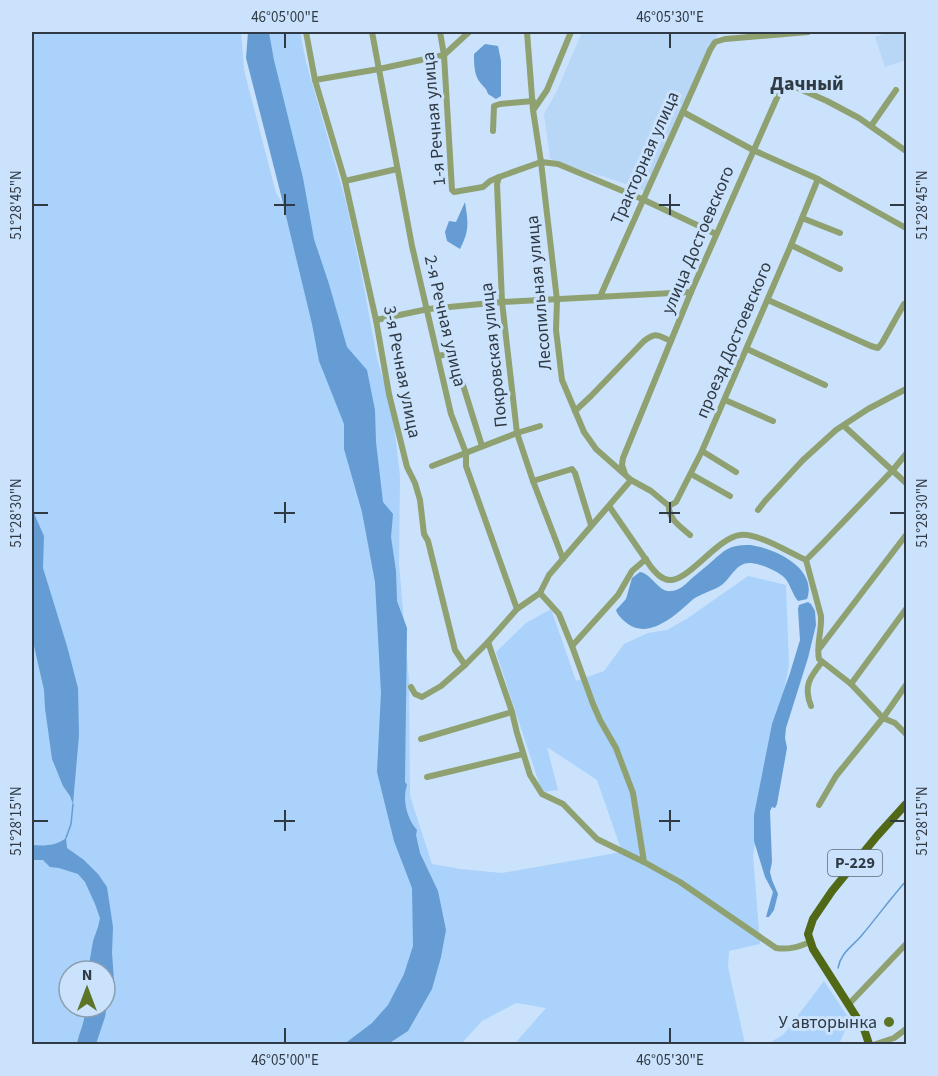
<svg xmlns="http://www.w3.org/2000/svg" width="938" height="1076" font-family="'Source Sans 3',sans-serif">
  <rect width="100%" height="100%" fill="#cae2fc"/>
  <g fill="#b8d6f6">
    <polygon points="582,32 719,32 645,191 603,176 600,176 557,162 550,158 544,114 557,91"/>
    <polygon points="889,32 906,32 906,60 885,67 875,37"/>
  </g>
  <g fill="#aad2fa" fill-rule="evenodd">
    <path d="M 32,32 L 241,32 L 244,70 L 276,193 L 324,271 L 314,239 L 274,60 L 269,32 L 300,32 L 306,62 L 346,202 L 363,282 L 377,358 L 392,409 L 400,476 L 399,564 L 409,681 L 410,796 L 432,864 L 460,869 L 502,873 L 622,852 L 597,780 L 547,747 L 558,790 L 542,792 L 496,652 L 526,623 L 551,609 L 576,681 L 604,671 L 624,644 L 648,633 L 667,630 L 688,618 L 748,576 L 786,585 L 789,665 L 753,855 L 760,944 L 729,951 L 728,967 L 745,1044 L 518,1044 L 517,1041 L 546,1008 L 516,1003 L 482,1021 L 461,1044 L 32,1044 ZM 69,971 L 105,971 L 105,1007 L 69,1007 Z"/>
    <polygon points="824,981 850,1020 839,1044 768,1044 784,1034"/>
  </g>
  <g fill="#649cd3">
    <path d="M 248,32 L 269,32 L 274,60 L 303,178 L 314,239 L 329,284 L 347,347 L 367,370 L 375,410 L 376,442 L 383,502 L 393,514 L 391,537 L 396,571 L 397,601 L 407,628 L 405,782 L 407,785 C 402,800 407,819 417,830 L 416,835 L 420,853 L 438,891 L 446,930 L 441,957 L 432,989 L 408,1031 L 388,1044 L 341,1044 L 347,1042 L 372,1023 L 388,1005 L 404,974 L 413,946 L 412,888 L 394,841 L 377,772 L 381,693 L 375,582 L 362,512 L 344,449 L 344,424 L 319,361 L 312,324 L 280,191 L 246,58 Z"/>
    <path d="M 485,44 L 498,46 L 501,61 L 501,96 L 496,99 L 488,94 C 486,87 483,87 479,81 C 474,74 474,62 474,54 Z"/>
    <path d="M 465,202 C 468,222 470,230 460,249 L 447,241 L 445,232 L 449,221 L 456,222 Z"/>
    <polygon points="32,509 44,536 43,568 67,646 78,688 79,735 73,804 70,796 63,786 52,759 45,708 44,690 32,637"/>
    <path d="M 750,545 C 774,548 818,568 807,599 L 798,601 C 793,595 791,587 787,581 C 782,572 761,564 751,563 C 737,562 732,576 723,584 C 714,591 698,594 691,601 C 675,616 649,639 628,624 C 623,620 618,616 616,610 L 626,599 L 632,578 L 640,572 C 652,574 659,593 671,591 C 679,591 686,584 691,579 C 697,574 703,569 709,564 C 725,550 728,545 750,545 Z"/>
    <polygon points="808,602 811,604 815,611 816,625 808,658 786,728 785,738 787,748 777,804 775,808 772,807 770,811 772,862 770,872 772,880 778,894 774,910 769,917 766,917 773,892 765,877 754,841 754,815 772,724 790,673 800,640 798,609 799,605"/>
    <path d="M 66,838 L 67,848 L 84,860 L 98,874 L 107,887 L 113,927 L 112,953 L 114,980 L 112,994 L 107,1005 L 105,1017 L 96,1044 L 77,1044 C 79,1032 87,1019 84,1007 L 105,1007 L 105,971 L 88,971 L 93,941 L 98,927 L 100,918 L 95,904 L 85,882 L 78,874 L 59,868 L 50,867 L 43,860 L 32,860 L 32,845 C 44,846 56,846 66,838 Z"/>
  </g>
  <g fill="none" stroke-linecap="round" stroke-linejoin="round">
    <g stroke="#649cd3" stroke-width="1.5">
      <polyline points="66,838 71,824 73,804"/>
      <path d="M 838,968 C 841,952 852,947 862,935 C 877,917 891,898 906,881"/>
    </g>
    <g stroke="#8fa170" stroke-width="6">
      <polyline points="306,32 315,80 345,181 376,320 389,394 407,467 415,483 420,500 424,534 428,541 455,650 465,665"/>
      <polyline points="372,32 412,246 451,414 466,453 466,466 517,609"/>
      <polyline points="440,32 444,55 452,190 454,192 483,187 490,181 499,177 541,162 558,164 642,199 716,234"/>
      <path d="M 527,32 L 533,110 L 541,162 L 557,300 L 556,330 L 562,380 L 584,432 L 596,449 L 631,480 L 651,491 L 669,506 C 668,519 681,527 690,535"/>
      <polyline points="315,80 379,69 444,55 469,32"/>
      <polyline points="534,109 547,90 571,32"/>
      <polyline points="683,112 753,150 818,179 906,228"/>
      <polyline points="871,126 896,90"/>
      <polyline points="493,131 494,106 500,104 533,101"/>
      <polyline points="499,177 497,184 502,302 517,433 533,481 563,559"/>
      <polyline points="345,181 397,169"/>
      <polyline points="802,218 840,233"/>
      <polyline points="791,245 840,269"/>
      <path d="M 600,297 C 636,214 674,133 710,50 L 715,42 L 725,39 L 808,32"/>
      <polyline points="768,300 871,346 878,348 882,343 904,304"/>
      <polyline points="376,320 428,309 502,302 691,292"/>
      <polyline points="747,349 825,385"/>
      <polyline points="438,356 453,353 482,446"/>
      <polyline points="725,400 773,421"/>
      <path d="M 575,411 L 591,396 L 644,341 C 657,331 658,336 671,341"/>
      <polyline points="844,426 906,483"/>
      <polyline points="702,451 736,472"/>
      <polyline points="432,466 517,433 540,426"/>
      <polyline points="625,474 622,465 623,458 691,292 784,82 827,101 859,118 906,151"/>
      <polyline points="691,474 730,496"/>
      <polyline points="533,481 572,469 575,473 591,525"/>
      <path d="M 609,506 L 651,567 C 656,573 661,579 669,580 C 688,582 717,538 740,535 C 756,532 790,553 806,560 L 821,616 C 822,631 816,645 819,659 L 851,684 L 883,718 L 895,723 L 906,734"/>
      <polyline points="669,506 676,502 702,451 791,245 818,179"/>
      <polyline points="758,510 765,501 803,460 836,430 868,409 906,389"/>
      <polyline points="806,560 823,543 892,471 906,454"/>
      <polyline points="540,593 559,614 572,646 618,595 632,571 646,559"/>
      <path d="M 488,642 L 512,712 L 517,733 L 530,775 L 542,794 L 563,804 L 597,839 L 644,862 L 680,882 L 776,948 C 789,950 798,947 810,942"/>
      <polyline points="572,646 593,704 600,720 616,748 633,793 644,862"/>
      <polyline points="819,649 906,535"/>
      <polyline points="851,684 906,609"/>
      <polyline points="411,687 415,694 422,697 441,686 465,665 488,642 517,609 540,593 549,575 631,480"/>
      <path d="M 811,706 C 803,686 810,677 822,662"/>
      <polyline points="421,739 512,712"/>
      <polyline points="427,777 523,754"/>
      <polyline points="819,805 836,776 883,718 906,685"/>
      <polyline points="849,1004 906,944"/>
      <polyline points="876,1044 894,1038 906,1029"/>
    </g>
    <polyline stroke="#516917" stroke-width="8" points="869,1044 864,1029 813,949 808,934 813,919 832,891 877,836 906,804"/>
  </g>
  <path fill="none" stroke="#303a44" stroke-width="2" d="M 285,33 L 285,48M 670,33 L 670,48M 285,194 L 285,215M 670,194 L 670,215M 33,205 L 48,205M 274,205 L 295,205M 659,205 L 680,205M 890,205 L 905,205M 285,502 L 285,523M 670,502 L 670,523M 33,513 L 48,513M 274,513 L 295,513M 659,513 L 680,513M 890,513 L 905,513M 285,810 L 285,831M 670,810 L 670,831M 33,821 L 48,821M 274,821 L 295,821M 659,821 L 680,821M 890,821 L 905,821M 285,1028 L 285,1043M 670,1028 L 670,1043"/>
  <circle fill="#5c7426" stroke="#cae2fc" stroke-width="2" cx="889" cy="1022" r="6"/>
  <g text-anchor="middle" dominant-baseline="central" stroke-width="6" stroke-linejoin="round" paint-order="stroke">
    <rect fill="#cae2fc" stroke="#5e6c7b" stroke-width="1.5" x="828" y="850" width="54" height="26" rx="4.5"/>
    <g font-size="16" font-weight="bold" fill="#303a44">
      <text x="855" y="863">Р-229</text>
    </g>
    <g font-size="18" fill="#303a44" stroke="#cae2fc">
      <text transform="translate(434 119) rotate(-95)">1-я Речная улица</text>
      <text transform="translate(645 158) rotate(-66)">Тракторная улица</text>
      <text transform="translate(698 240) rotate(-67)">улица Достоевского</text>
      <text transform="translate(539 293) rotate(-95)">Лесопильная улица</text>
      <text transform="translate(445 321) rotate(77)">2-я Речная улица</text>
      <text transform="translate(734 340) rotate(-67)">проезд Достоевского</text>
      <text transform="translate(494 355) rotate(-96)">Покровская улица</text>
      <text transform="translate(402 372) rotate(79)">3-я Речная улица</text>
    </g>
    <g font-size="18" fill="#303a44" stroke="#cae2fc" text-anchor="end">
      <text x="877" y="1022">У авторынка</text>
    </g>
    <g font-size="20" font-weight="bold" fill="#303a44" stroke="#cae2fc">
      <text x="807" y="84">Дачный</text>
    </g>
  </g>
  <rect width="938" height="1076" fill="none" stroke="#cae2fc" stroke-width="66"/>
  <g transform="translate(87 989)"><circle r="28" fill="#cae2fc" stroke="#8c9fb2" stroke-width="1.5"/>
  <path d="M0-4.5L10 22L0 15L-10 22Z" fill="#5c7426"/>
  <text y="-9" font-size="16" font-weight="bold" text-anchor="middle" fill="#303a44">N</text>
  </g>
  <rect x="33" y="33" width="872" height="1010" fill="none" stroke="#303a44" stroke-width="2"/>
  <g font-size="15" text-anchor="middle" fill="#303a44">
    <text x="285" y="22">46°05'00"E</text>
    <text x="670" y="22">46°05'30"E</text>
    <text transform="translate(16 205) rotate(-90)" y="5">51°28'45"N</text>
    <text transform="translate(922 205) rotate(-90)" y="5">51°28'45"N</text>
    <text transform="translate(16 513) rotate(-90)" y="5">51°28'30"N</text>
    <text transform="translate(922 513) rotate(-90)" y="5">51°28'30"N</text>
    <text transform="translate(16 821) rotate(-90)" y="5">51°28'15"N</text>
    <text transform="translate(922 821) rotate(-90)" y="5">51°28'15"N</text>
    <text x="285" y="1065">46°05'00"E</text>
    <text x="670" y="1065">46°05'30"E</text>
  </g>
</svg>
